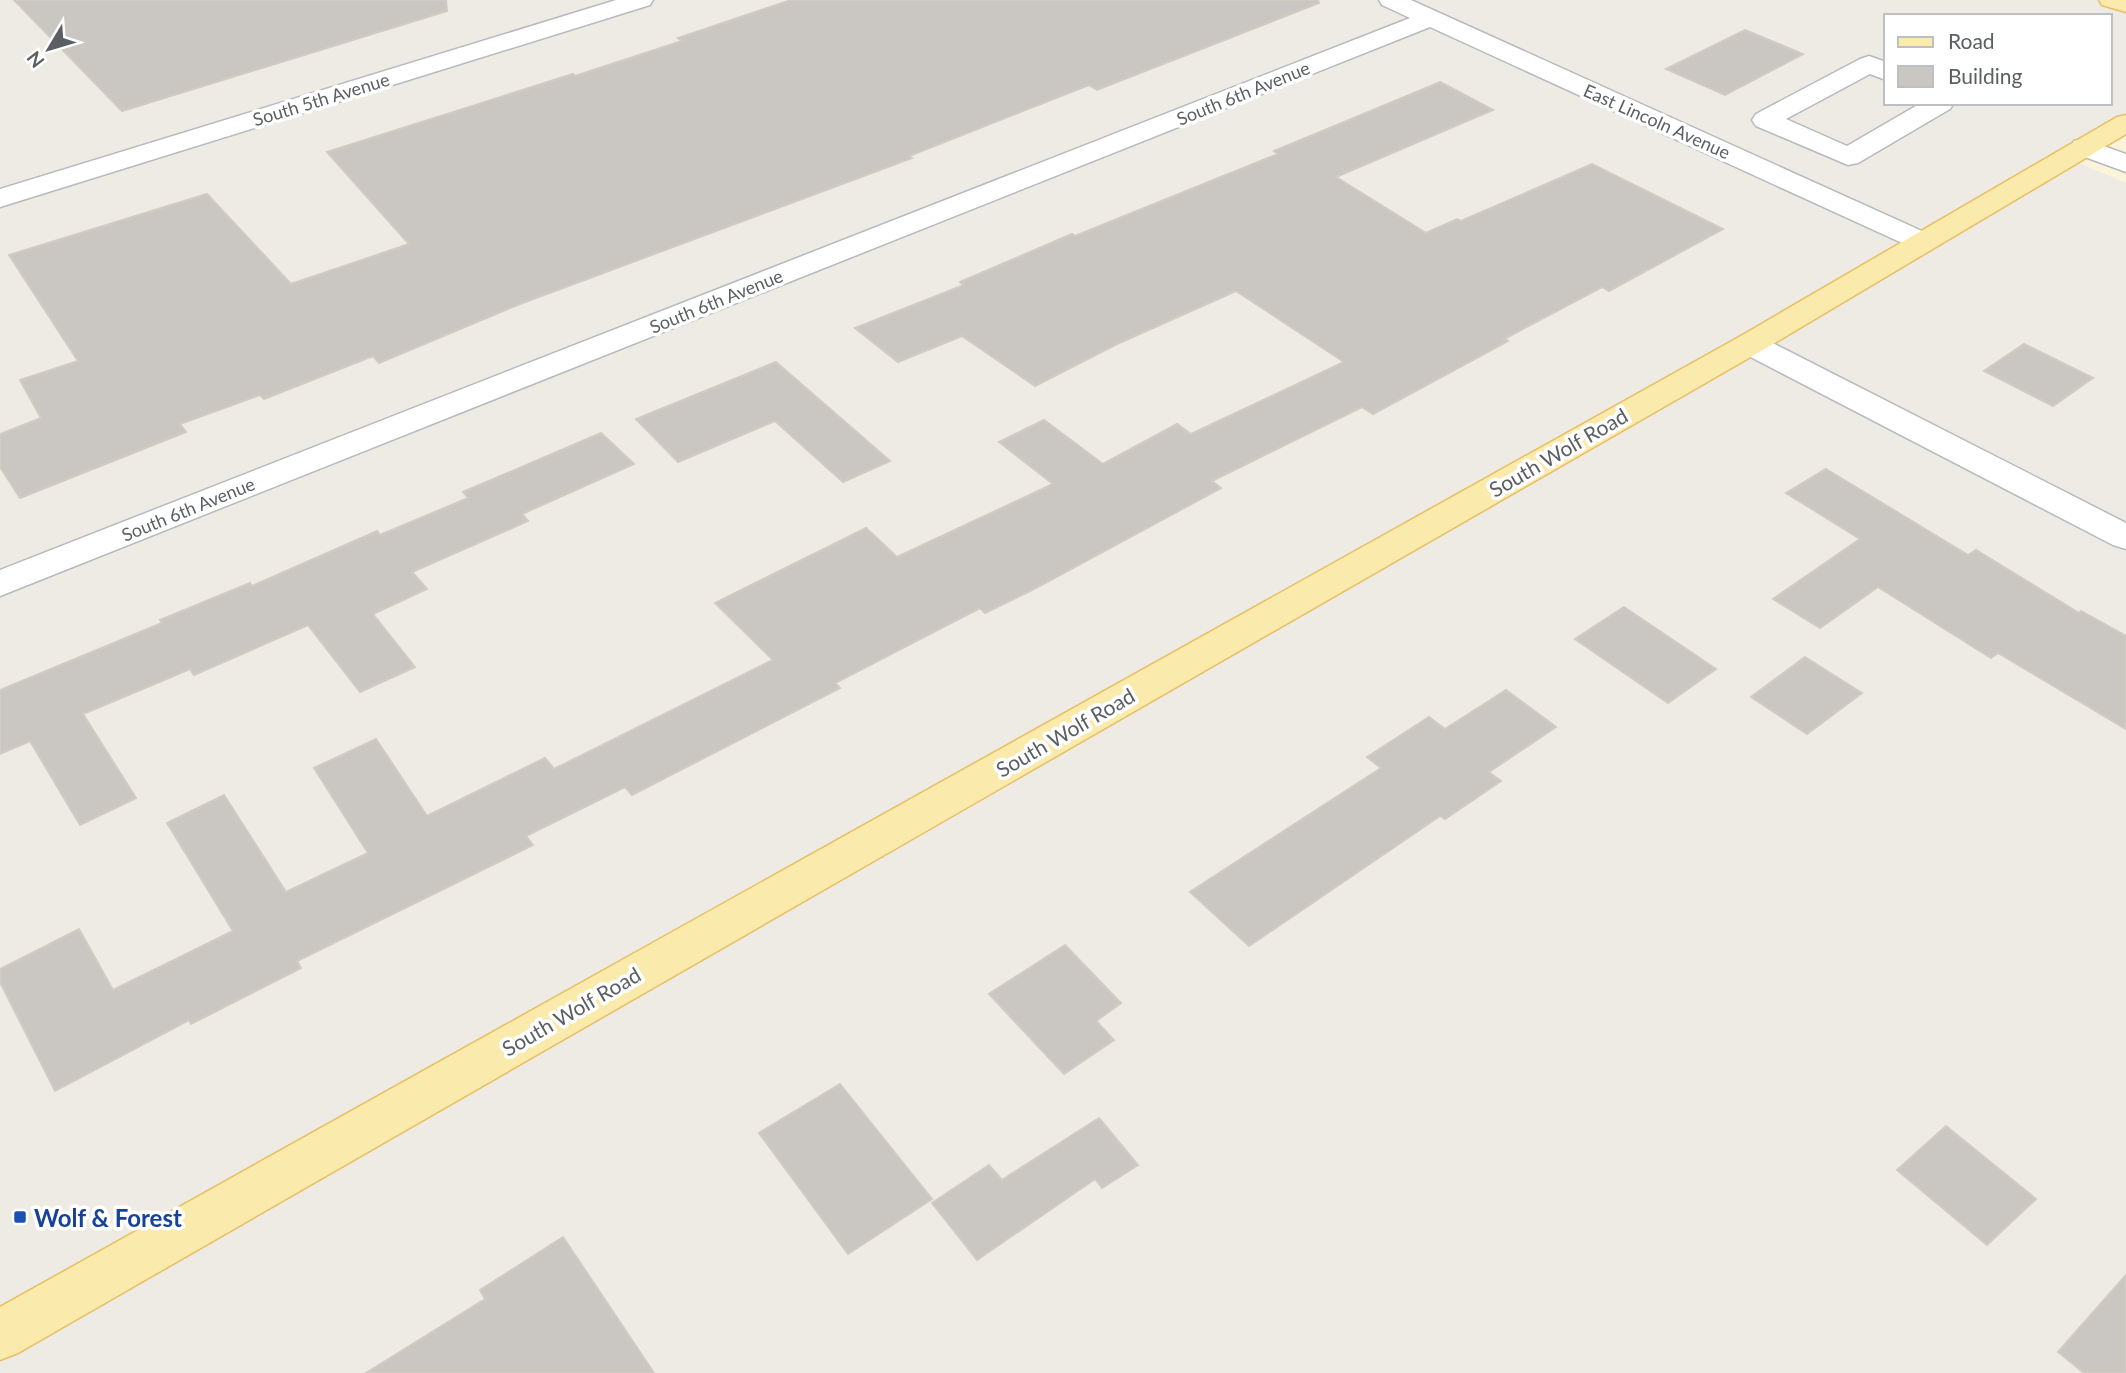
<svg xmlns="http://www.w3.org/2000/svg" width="2126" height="1373" font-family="Lato,sans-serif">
  <rect width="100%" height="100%" fill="#edebe3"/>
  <polygon fill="#fbf3da" points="2126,133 2126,183 2076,162"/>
  <g fill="#cac7c2" stroke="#d1ccc2" stroke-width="2">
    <polygon points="14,0 446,0 447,11 122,111"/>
    <polygon points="791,0 1318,0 1319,3 1097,90 1089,85 909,156 912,158 520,304 379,363 373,356 264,399 260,395 180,424 186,432 20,498 0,467 0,434 41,418 20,380 78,361 9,255 207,194 291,284 409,244 327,152 573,74 575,76 682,41 678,38"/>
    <polygon points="1745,30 1803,54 1725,95 1666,69"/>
    <polygon points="1440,82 1493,110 1336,177 1426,233 1457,219 1461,221 1592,164 1723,229 1609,291 1602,287 1504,339 1508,341 1373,414 1362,407 1212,481 1221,488 1034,589 985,613 980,608 835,683 840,688 632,795 625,787 526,836 533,845 297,961 301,968 191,1024 189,1020 55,1091 0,982 0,969 79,929 113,990 233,931 167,823 224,795 286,892 368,853 314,768 376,739 427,816 545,758 554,769 773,660 715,603 866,528 897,557 1053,484 999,442 1044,420 1103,464 1177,424 1191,434 1344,362 1236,291 1117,344 1035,386 962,336 898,362 855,328 964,285 960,282 1072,234 1075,236 1278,154 1274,151"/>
    <polygon points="2024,344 2093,378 2053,406 1984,371"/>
    <polygon points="776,362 890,461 843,482 775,421 678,462 636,419"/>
    <polygon points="601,433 634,464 522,514 528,521 412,572 427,589 373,614 415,667 360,692 308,625 194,675 190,669 83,714 136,798 80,825 30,741 0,754 0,690 162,623 160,620 250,583 252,586 377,531 380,535 468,498 463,492"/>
    <polygon points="1826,469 1968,555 1976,550 2079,613 2081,611 2126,636 2126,729 1998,653 1991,658 1878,587 1820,628 1773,599 1860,539 1786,493"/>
    <polygon points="1624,607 1716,669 1668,703 1575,639"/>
    <polygon points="1805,657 1862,693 1807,734 1751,697"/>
    <polygon points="1506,690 1556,727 1489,772 1501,781 1445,819 1440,816 1249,946 1190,892 1381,768 1367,757 1429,717 1445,729"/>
    <polygon points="1065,945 1121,1003 1096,1021 1114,1040 1064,1074 989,994"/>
    <polygon points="840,1084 932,1199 848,1254 759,1133"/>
    <polygon points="1099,1118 1138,1165 1102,1188 1095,1179 977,1260 932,1203 989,1165 1002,1180"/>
    <polygon points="1946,1126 2036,1199 1987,1245 1897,1170"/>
    <polygon points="563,1237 654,1373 366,1373 485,1299 480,1290"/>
    <polygon points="2126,1275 2126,1373 2084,1373 2058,1352"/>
  </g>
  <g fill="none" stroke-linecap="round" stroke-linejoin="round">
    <g stroke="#b6b9bd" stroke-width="3">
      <g id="minor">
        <polygon points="616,0 653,0 650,5 0,207 0,189"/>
        <polygon points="1379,0 1411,0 1933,236 1938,242 1933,248 1923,251 1913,248 1430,27 0,596 0,570 1410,18 1382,5"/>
        <polygon points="1869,56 1886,62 1886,80 1870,74 1786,119 1847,146 1921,103 1954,103 1950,109 1858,163 1848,165 1756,126 1752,120 1756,114 1860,59"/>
        <polygon points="2084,139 2126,154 2126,172 2074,153 2070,147 2074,141"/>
        <polygon points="1750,335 1761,337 2126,523 2126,549 2113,545 1739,351 1734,344 1739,337"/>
      </g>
    </g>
    <g stroke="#e8be62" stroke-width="3">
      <g id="major">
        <polygon points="2099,0 2126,0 2126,12 2102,5"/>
        <polygon points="2126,115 2126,134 1761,351 18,1353 0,1360 0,1307 1739,337 2117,117"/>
      </g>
    </g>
    <use href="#minor" fill="#fff" fill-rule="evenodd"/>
    <use href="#major" fill="#faebac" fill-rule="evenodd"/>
  </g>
  <rect fill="#1a4fb4" stroke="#fff" stroke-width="2.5" x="13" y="1210" width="14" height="14" rx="3.5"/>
  <g text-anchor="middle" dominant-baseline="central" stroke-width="7" stroke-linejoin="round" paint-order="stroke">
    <g font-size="18" fill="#5b5f63" stroke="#fff">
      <text transform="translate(1243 93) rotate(-22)">South 6th Avenue</text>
      <text transform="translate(321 99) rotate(-17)">South 5th Avenue</text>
      <text transform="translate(1657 121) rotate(24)">East Lincoln Avenue</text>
      <text transform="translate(716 301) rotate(-22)">South 6th Avenue</text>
      <text transform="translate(188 509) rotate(-22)">South 6th Avenue</text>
    </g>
    <g font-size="21" fill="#5b5f63" stroke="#fff">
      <text transform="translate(1558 452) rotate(-30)">South Wolf Road</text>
      <text transform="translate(1065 732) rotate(-30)">South Wolf Road</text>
      <text transform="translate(571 1011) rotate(-30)">South Wolf Road</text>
    </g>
    <g font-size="24" font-weight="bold" fill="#164399" stroke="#fff" text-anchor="start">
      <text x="34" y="1217">Wolf &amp; Forest</text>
    </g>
  </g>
  <rect x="1884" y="14" width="228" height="91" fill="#ffffff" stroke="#bdbfc1" stroke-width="2"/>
  <rect x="1898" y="37" width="35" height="10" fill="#faebac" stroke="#bdbfc1" stroke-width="2"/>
  <text x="1948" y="49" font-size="21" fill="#5b5f63">Road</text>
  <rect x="1898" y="66" width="35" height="21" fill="#cac7c2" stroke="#bdbfc1" stroke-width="2"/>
  <text x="1948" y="84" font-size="21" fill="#5b5f63">Building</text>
  <g transform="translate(49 49) rotate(232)" stroke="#ffffff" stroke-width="5" paint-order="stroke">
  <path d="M0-5L12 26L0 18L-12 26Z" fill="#5b5f63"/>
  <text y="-10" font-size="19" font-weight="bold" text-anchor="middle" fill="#5b5f63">N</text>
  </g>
</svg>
